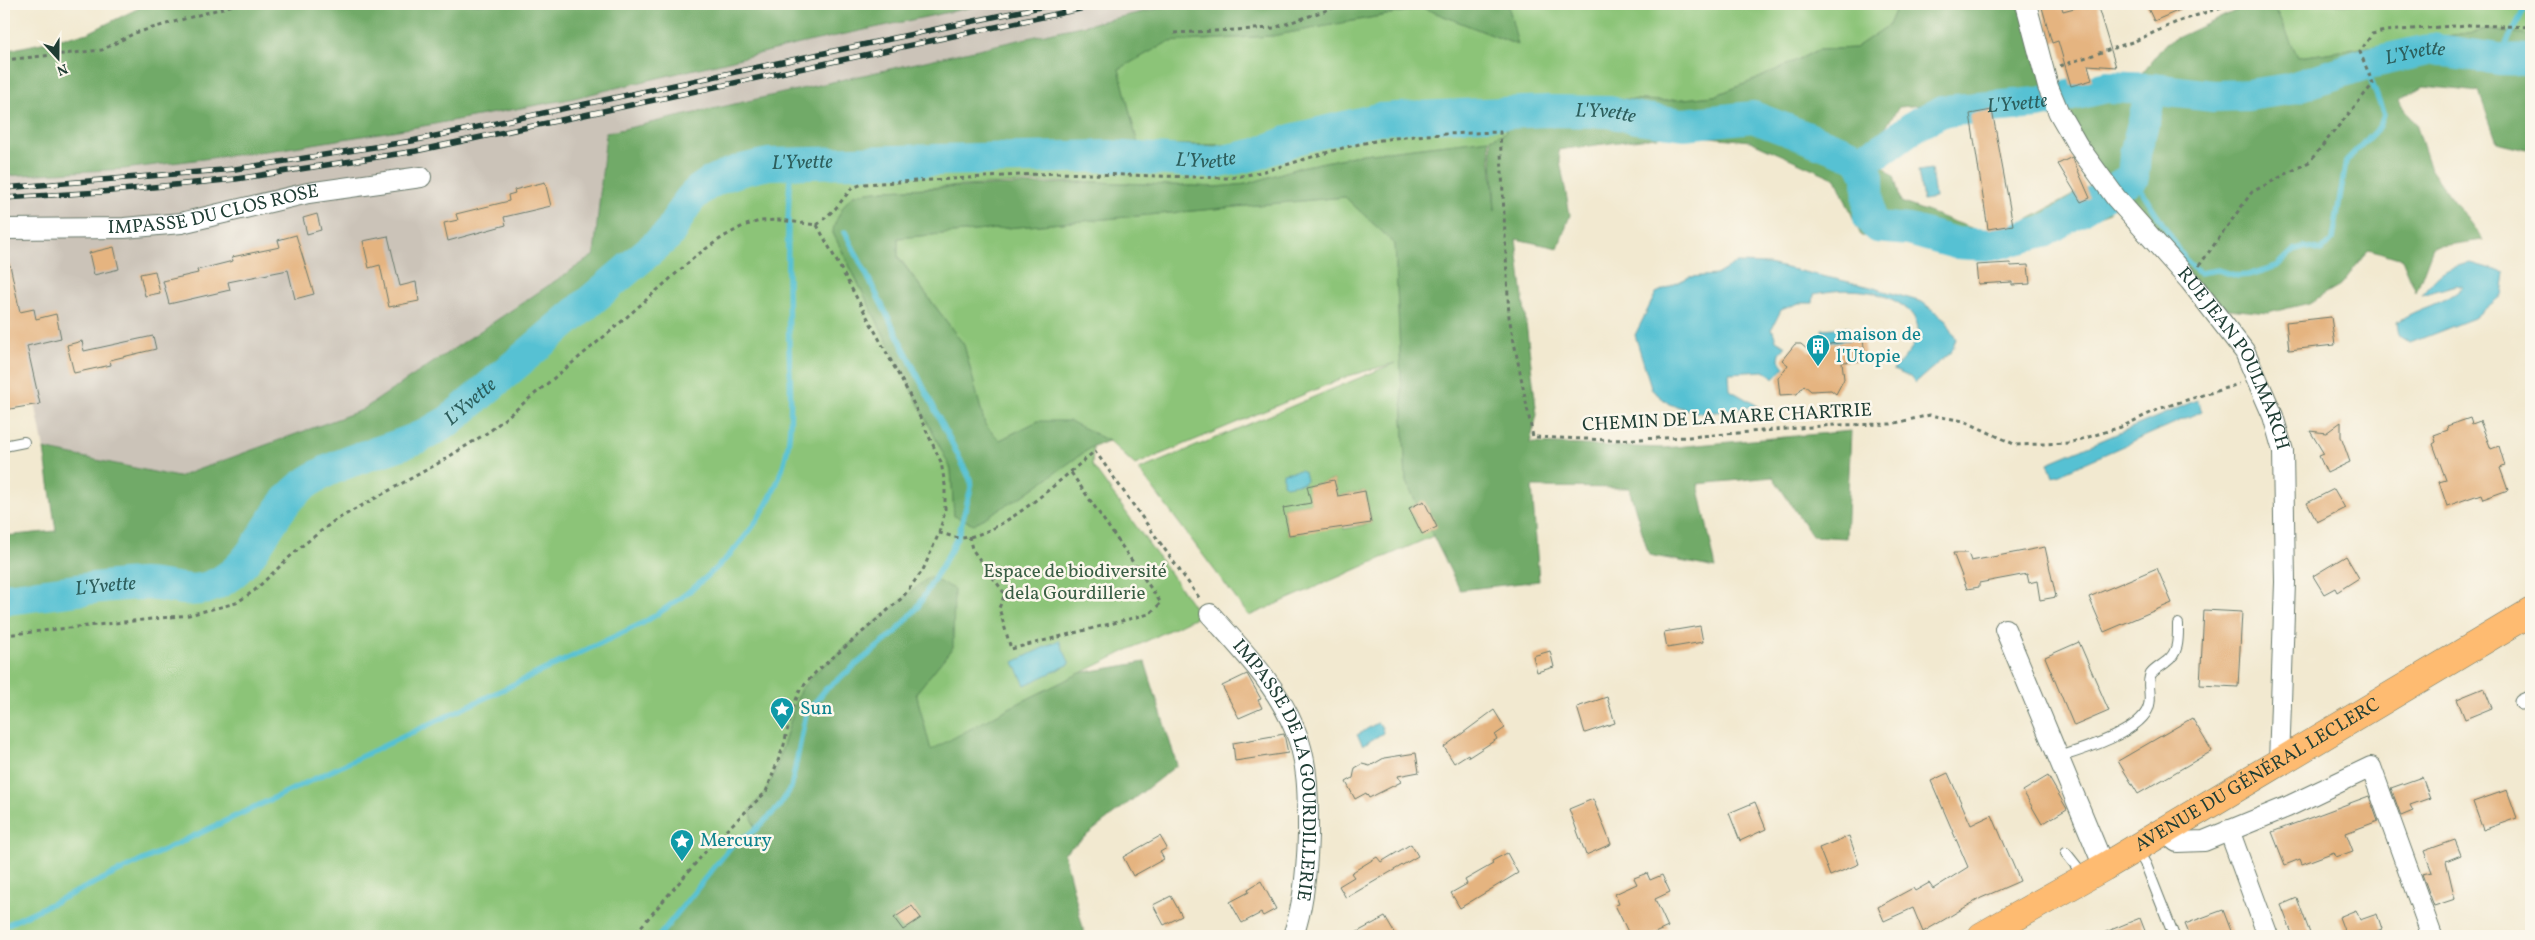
<svg xmlns="http://www.w3.org/2000/svg" width="2535" height="940" font-family="Vollkorn,serif">
  <rect width="100%" height="100%" fill="#fbf7ec"/>
  <filter id="ink" filterUnits="userSpaceOnUse"><feTurbulence type="fractalNoise" baseFrequency=".02" numOctaves="2"/><feDisplacementMap in="SourceGraphic" scale="10" xChannelSelector="R" yChannelSelector="G"/><feConvolveMatrix kernelMatrix="1 2 1 2 8 2 1 2 1" color-interpolation-filters="sRGB"/></filter>
  <filter id="wash" filterUnits="userSpaceOnUse"><feTurbulence type="fractalNoise" baseFrequency=".0096" numOctaves="4" result="noise"/><feDisplacementMap in="SourceGraphic" scale="20" xChannelSelector="R" yChannelSelector="G"/><feGaussianBlur stdDeviation="1.12" result="paint"/><feColorMatrix in="noise" values="0 0 0 0 0 0 0 0 0 0 0 0 0 0 0 0 0 1.4 0 .05"/><feComposite in="paint" operator="in"/></filter>
  <g filter="url(#wash)">
    <rect width="100%" height="100%" fill="#f2e9d0"/>
    <polygon fill="#cbc3b8" points="987,4 1178,4 606,133 595,255 362,410 178,477 44,449 4,240 4,176 124,169 282,149 808,42"/>
    <g fill="#8cc478" stroke="#568056" fill-rule="evenodd">
      <polygon points="1508,4 1898,4 1889,25 1855,48 1818,50 1757,79 1714,96 1664,101 1576,97 1496,107 1382,111 1233,145 1138,145 1119,69 1168,42 1272,36 1424,8 1517,45"/>
      <polygon points="2273,4 2531,4 2531,36 2489,30 2298,57"/>
      <path d="M 1501,114 L 1506,132 L 1491,139 L 1363,154 L 1301,167 L 1247,184 L 1217,187 L 1096,182 L 1040,182 L 884,190 L 854,194 L 833,233 L 951,469 L 954,516 L 1024,495 L 1093,446 L 1092,465 L 1200,615 L 1011,707 L 931,751 L 916,693 L 953,647 L 929,577 L 816,672 L 800,690 L 775,772 L 766,792 L 750,809 L 755,830 L 732,845 L 659,936 L 4,936 L 4,599 L 144,584 L 195,590 L 214,586 L 238,571 L 260,544 L 285,503 L 300,488 L 318,475 L 449,421 L 668,235 C 676,223 683,206 693,196 C 712,176 743,169 769,164 L 1109,156 L 1214,163 L 1257,154 L 1295,139 L 1377,119 Z"/>
      <path d="M 1345,197 L 1395,244 L 1406,482 L 1417,504 L 1409,508 L 1422,533 L 1430,530 L 1433,536 L 1249,616 L 1139,470 L 1395,363 L 1348,376 L 1135,465 L 1109,441 L 1038,421 L 1000,440 L 985,425 L 964,345 L 898,256 L 898,238 ZM 1334,480 L 1338,496 L 1365,491 L 1371,523 L 1344,529 L 1341,518 L 1316,530 L 1289,535 L 1283,508 L 1311,503 L 1308,486 Z"/>
    </g>
    <g fill="#71aa68" stroke="#48744e">
      <polygon points="147,4 987,4 808,42 570,99 429,125 282,149 124,169 4,176 4,51 88,33"/>
      <path d="M 1178,4 L 1508,4 L 1518,45 L 1423,8 L 1272,36 L 1168,42 L 1119,69 L 1138,145 L 1233,145 L 1382,111 L 1496,107 L 1576,97 L 1664,101 L 1714,96 L 1757,79 L 1818,50 L 1855,48 L 1889,25 L 1898,4 L 2018,4 L 2054,94 L 2142,73 L 2166,43 L 2250,4 L 2273,4 L 2298,57 L 2489,30 L 2531,36 L 2531,150 L 2497,142 L 2479,92 L 2424,86 L 2398,101 L 2416,124 L 2431,170 L 2483,240 L 2433,247 L 2416,292 L 2402,259 L 2369,249 L 2342,284 L 2309,303 L 2268,313 L 2218,308 L 2117,197 L 2054,94 L 1899,107 L 1869,151 L 1894,176 L 1901,202 L 1982,232 L 2024,222 L 2095,183 L 2110,212 L 1986,256 L 1861,236 L 1836,179 L 1750,141 L 1679,134 L 1558,150 L 1570,215 L 1558,248 L 1516,239 L 1537,415 L 1530,443 L 1664,448 L 1851,431 L 1846,538 L 1812,536 L 1773,477 L 1698,484 L 1716,568 L 1649,555 L 1629,488 L 1532,487 L 1539,581 L 1460,590 L 1406,482 L 1395,244 L 1345,197 L 898,238 L 898,257 L 964,345 L 985,425 L 1000,440 L 1038,421 L 1070,421 L 1109,441 L 1093,446 L 1024,495 L 974,524 L 954,516 L 951,469 L 833,233 C 833,226 836,221 839,215 C 851,189 859,194 884,190 L 1096,182 L 1217,187 L 1247,184 L 1301,167 L 1363,154 L 1489,139 L 1495,211 L 1491,139 L 1506,132 L 1501,114 L 1377,119 L 1295,139 L 1257,154 L 1214,163 L 1109,156 L 769,164 C 743,169 712,176 693,196 C 683,206 676,223 668,235 L 449,421 C 438,427 427,434 415,439 C 379,454 331,463 301,487 C 265,516 259,564 214,585 C 191,596 167,584 143,584 C 98,585 49,594 4,599 L 4,536 L 56,531 L 44,449 L 178,477 L 362,410 L 594,255 L 606,133 Z"/>
      <polygon points="929,577 954,589 953,647 916,693 931,750 1011,707 1080,673 1145,662 1177,765 1064,853 1085,936 659,936 732,845 755,830 750,809 765,792 775,772 800,690 816,672"/>
    </g>
    <g fill="#57c1d3" stroke="#3b7f84">
      <polygon points="1931,169 1935,198 1923,200 1918,171"/>
      <path d="M 1737,263 L 1768,264 L 1867,286 L 1922,302 L 1946,320 L 1956,339 L 1952,351 L 1915,383 L 1910,377 L 1893,370 C 1903,359 1916,347 1918,332 C 1919,325 1914,316 1909,311 C 1884,288 1847,287 1814,294 L 1813,303 L 1799,303 L 1781,310 L 1772,328 L 1776,340 L 1786,346 L 1780,353 L 1779,360 L 1785,367 L 1775,378 L 1764,371 L 1729,373 L 1730,390 L 1758,406 L 1700,413 L 1669,404 L 1652,390 L 1635,335 L 1656,293 L 1689,277 L 1716,275 Z"/>
      <path d="M 2471,263 L 2505,273 L 2502,295 L 2474,318 L 2410,343 L 2399,336 L 2397,322 C 2417,307 2444,305 2462,287 L 2456,285 L 2422,295 C 2439,274 2443,268 2471,263 Z"/>
      <polygon points="1849,327 1850,340 1824,342 1822,329"/>
      <polygon points="2197,400 2202,411 2053,477 2048,463"/>
      <polygon points="1301,470 1304,472 1306,480 1303,483 1286,486 1283,484 1283,473"/>
      <polygon points="1059,640 1070,664 1025,685 1014,662"/>
      <polygon points="1377,723 1382,727 1383,733 1363,745 1357,735"/>
    </g>
    <g fill="none" stroke-linecap="round" stroke-linejoin="round">
      <g stroke="#57c1d3" stroke-width="5.5">
        <polyline points="2498,59 2527,4"/>
        <polyline points="2133,177 2185,259 2199,273 2218,270 2238,276 2248,275 2277,266 2294,250 2304,247 2322,251 2333,239 2346,161 2380,126 2384,115 2365,64"/>
        <path d="M 4,926 L 643,623 C 707,584 770,528 787,451 C 793,421 790,377 789,346 C 788,285 786,225 791,164"/>
        <polyline points="659,936 732,845 755,830 778,808 791,788 806,714 825,690 896,632 917,608 950,552 959,533 971,488 970,479 845,232"/>
      </g>
      <g stroke="#57c1d3" stroke-width="32">
        <polyline points="1860,158 1868,176 1869,217 1877,227 1909,230 1956,243 1991,245 2044,232 2133,177 2135,154 2152,89"/>
        <path id="s1" d="M 4,599 C 49,595 98,585 143,584 C 167,584 191,596 214,585 C 259,564 265,516 301,487 C 333,462 378,454 415,439 C 427,435 438,427 449,421 L 668,235 C 676,223 683,206 693,196 C 712,176 743,169 769,164 L 1109,156 L 1214,163 L 1257,154 L 1295,139 L 1377,119 L 1548,111 L 1609,112 L 1637,118 L 1684,124 L 1753,117 L 1860,158 L 1880,151 L 1917,124 L 1943,111 L 2038,103 L 2107,87 L 2152,89 L 2213,96 L 2248,95 L 2289,89 L 2365,64 L 2432,49 L 2498,59 L 2531,60"/>
      </g>
    </g>
    <g id="blocks">
      <g fill="#e5b480">
        <polygon points="2041,4 2061,4 2063,11 2089,4 2097,4 2116,67 2088,65 2092,80 2071,86 2058,41 2052,43"/>
        <polygon points="2146,4 2194,4 2154,21"/>
        <polygon points="1992,110 2013,225 1988,229 1970,114"/>
        <polygon points="2072,157 2090,198 2081,202 2058,164"/>
        <polygon points="545,182 551,206 504,217 506,225 448,241 444,223 458,220 456,214 509,201 508,195 515,193 514,190"/>
        <polygon points="317,214 321,230 307,234 303,218"/>
        <polygon points="296,235 314,294 295,299 288,270 228,282 230,290 169,304 163,281 198,273 197,270 233,261 232,257 280,247 278,240"/>
        <polygon points="388,236 400,286 416,282 419,301 389,307 380,265 369,268 363,241"/>
        <polygon points="114,247 119,269 94,275 89,253"/>
        <polygon points="2010,263 2011,266 2028,265 2030,284 2012,285 2012,282 1978,284 1976,265"/>
        <polygon points="4,265 10,265 20,312 34,309 36,319 56,314 61,338 27,346 40,404 4,410"/>
        <polygon points="155,271 160,293 145,296 140,274"/>
        <polygon points="2331,317 2335,345 2289,350 2286,322"/>
        <polygon points="153,336 156,349 110,360 111,365 74,373 67,345 82,341 84,351"/>
        <polygon points="1863,339 1865,356 1861,361 1842,362 1844,379 1836,394 1831,390 1811,391 1804,385 1797,394 1780,395 1778,378 1788,365 1782,360 1795,344 1801,344 1809,351 1825,350 1830,344"/>
        <polygon points="2470,418 2472,424 2480,421 2491,449 2499,446 2505,466 2500,468 2508,490 2483,499 2481,494 2447,506 2439,482 2446,480 2433,444 2436,442 2434,435 2448,430 2447,426"/>
        <polygon points="2341,422 2341,437 2350,462 2327,473 2319,456 2324,454 2310,431 2326,433"/>
        <polygon points="1334,480 1338,496 1365,491 1371,523 1289,535 1283,508 1311,503 1307,486"/>
        <polygon points="2334,489 2345,508 2317,522 2307,503"/>
        <polygon points="1424,501 1437,527 1422,534 1409,508"/>
        <polygon points="2045,547 2056,597 2040,600 2037,581 2029,583 2027,574 1979,583 1979,587 1967,589 1953,553 1968,553 1971,561"/>
        <polygon points="2346,556 2359,578 2337,592 2335,588 2324,594 2313,576"/>
        <polygon points="2157,568 2172,603 2104,632 2089,597"/>
        <polygon points="2204,610 2242,612 2238,687 2200,685"/>
        <polygon points="1700,626 1703,642 1667,648 1664,632"/>
        <polygon points="2079,642 2109,711 2074,726 2045,657"/>
        <polygon points="1550,651 1554,667 1537,672 1533,656"/>
        <polygon points="1247,674 1261,699 1258,700 1262,708 1239,718 1222,686"/>
        <polygon points="2484,688 2492,708 2465,719 2457,699"/>
        <polygon points="1607,697 1615,723 1585,733 1577,707"/>
        <polygon points="1494,710 1505,728 1495,735 1497,739 1469,757 1468,754 1454,763 1444,747"/>
        <polygon points="2192,718 2212,751 2138,794 2118,761"/>
        <polygon points="1284,734 1288,753 1235,761 1233,743"/>
        <polygon points="1416,753 1419,772 1398,776 1401,782 1369,798 1366,793 1355,799 1346,782 1353,778 1355,768 1362,764 1370,766 1384,758"/>
        <polygon points="1948,773 1971,825 1992,815 2020,881 1981,898 1923,932 1913,908 1884,921 1878,907 1913,888 1915,891 1929,883 1933,889 1968,867 1931,781"/>
        <polygon points="2048,776 2067,809 2042,824 2023,791"/>
        <polygon points="2422,777 2430,798 2410,805 2413,811 2401,816 2391,788"/>
        <polygon points="2507,790 2517,818 2483,830 2473,802"/>
        <polygon points="2369,796 2378,821 2346,833 2353,851 2336,857 2334,852 2302,864 2300,859 2285,865 2272,832"/>
        <polygon points="1593,799 1611,844 1586,855 1569,809"/>
        <polygon points="1755,802 1766,829 1740,841 1729,813"/>
        <polygon points="1160,836 1167,848 1160,852 1164,859 1133,876 1123,857"/>
        <polygon points="1849,836 1859,864 1830,876 1819,848"/>
        <polygon points="2455,840 2461,855 2446,861 2455,899 2434,906 2422,874 2432,872 2424,851"/>
        <polygon points="1411,844 1418,856 1346,898 1339,886 1354,877 1351,873 1377,857 1381,862"/>
        <polygon points="1507,853 1518,873 1460,908 1451,893 1467,884 1465,880 1493,864 1492,861"/>
        <polygon points="1647,873 1650,880 1662,875 1670,892 1655,899 1668,927 1648,936 1630,936 1615,905 1619,904 1615,894 1637,884 1634,878"/>
        <polygon points="1261,881 1276,909 1263,916 1261,913 1242,923 1230,902 1249,892 1248,889"/>
        <polygon points="1171,896 1182,916 1164,925 1153,905"/>
        <polygon points="2297,898 2311,936 2293,936 2281,905"/>
        <polygon points="912,906 921,918 903,930 894,918"/>
        <polygon points="2223,910 2233,936 2190,936 2185,924"/>
        <polygon points="2356,910 2360,920 2377,914 2382,929 2363,936 2346,936 2339,917"/>
        <polygon points="1385,917 1396,936 1350,936"/>
        <polygon points="2140,918 2147,936 2096,936"/>
      </g>
    </g>
  </g>
  <g filter="url(#ink)">
    <use href="#blocks" fill-opacity="0" stroke="#69796b" stroke-width="1"/>
    <g fill="none" stroke-linecap="round" stroke-linejoin="round">
      <g stroke="#69796b" stroke-width="12">
        <g id="service">
          <polyline points="4,446 24,442"/>
          <path d="M 2059,757 C 2082,750 2144,731 2149,705 C 2152,695 2146,683 2151,674 C 2155,669 2161,666 2166,662 C 2179,653 2178,639 2178,624"/>
          <polyline points="2136,848 2146,865 2174,936"/>
          <polyline points="2066,853 2085,877"/>
        </g>
      </g>
      <g stroke="#69796b" stroke-width="17">
        <polyline id="pedestrian" points="2522,702 2531,698"/>
      </g>
      <g stroke="#69796b" stroke-width="22">
        <g id="minor">
          <path id="s2" d="M 2026,4 L 2048,87 L 2059,113 L 2078,146 L 2116,198 L 2190,281 L 2245,352 L 2273,416 L 2283,451 L 2285,582 L 2279,763"/>
          <path id="s3" d="M 4,229 L 124,228 L 181,223 L 308,193 L 421,177"/>
          <path id="s4" d="M 1210,614 C 1242,650 1277,685 1295,730 C 1309,763 1308,801 1308,835 C 1307,869 1304,905 1293,936"/>
          <polyline points="2005,629 2104,867"/>
          <polyline points="2229,830 2268,936"/>
          <polyline points="2163,831 2177,842 2204,841 2287,807 2371,767 2432,936"/>
        </g>
      </g>
      <g stroke="#69796b" stroke-width="29">
        <g id="primary">
          <path id="s5" d="M 1982,936 L 2104,867 L 2531,612"/>
        </g>
      </g>
      <g stroke="#69796b" stroke-width="3" stroke-dasharray="4 4" stroke-linecap="butt">
        <polyline points="1174,33 1274,28 1345,4"/>
        <polyline points="4,60 102,50 135,33 237,4"/>
        <polyline points="2060,66 2135,41 2177,22 2231,4"/>
        <path d="M 817,225 L 835,209 L 852,188 L 863,184 L 1056,173 L 1228,178 C 1269,173 1307,157 1347,147 C 1397,134 1449,134 1500,132 L 1509,317 L 1533,437 L 1611,440 L 1689,437 L 1835,425 L 1891,424 L 1930,415 L 1964,421 L 2016,445 L 2069,443 L 2121,427 L 2161,408 L 2239,384"/>
        <polyline points="2199,266 2252,192 2309,162 2373,84 2360,52 2372,34 2385,31 2468,25 2531,27"/>
        <path d="M 939,533 C 946,534 955,538 962,538 C 1003,535 1063,477 1095,451 L 1200,599"/>
        <polyline points="969,536 972,549 1005,594 999,608 1011,649 1149,614 1161,603 1070,471"/>
        <polyline points="4,635 189,615 236,603 254,591 298,549 334,521 437,464 490,431 612,330 697,255 723,237 743,226 760,221 779,220 817,225 908,392 941,462 945,485 945,512 939,533 923,570 902,598 816,672 800,690 792,710 784,745 766,792 713,843 633,936"/>
      </g>
      <use href="#service" stroke="#fff" stroke-width="10"/>
      <use href="#pedestrian" stroke="#fff" stroke-width="15"/>
      <use href="#minor" stroke="#fff" stroke-width="20"/>
      <use href="#primary" stroke="#febb71" stroke-width="28"/>
      <g stroke="#1f3d34" stroke-width="5.5">
        <g id="rail">
          <polyline points="4,188 235,169 412,141 1054,4"/>
          <polyline points="4,198 101,192 236,179 416,151 1103,4"/>
        </g>
      </g>
      <use href="#rail" stroke="#fbf7ec" stroke-width="4" stroke-dasharray="11" stroke-linecap="butt"/>
    </g>
  </g>
  <defs>
    <g id="building-pin" transform="scale(1.25)"><path d="M0 17L-7.5 6A9.5 9.5 0 1 1 7.5 6Z" fill="#0f9aa8" stroke="#fbf7ec"/><path d="M-4-6H4V6H1V3H-1V6H-4ZM-2.5-4.3h1.7v1.8h-1.7ZM.8-4.3h1.7v1.8H.8ZM-2.5-1h1.7V.8h-1.7ZM.8-1h1.7V.8H.8Z" fill="#fff"/></g>
    <g id="sight-pin" transform="scale(1.25)"><path d="M0 17L-7.5 6A9.5 9.5 0 1 1 7.5 6Z" fill="#0f9aa8" stroke="#fbf7ec"/><path d="M0-6L1.8-2.2L6-1.7L2.9 1.2L3.7 5.4L0 3.3L-3.7 5.4L-2.9 1.2L-6-1.7L-1.8-2.2Z" fill="#fff"/></g>
  </defs>
  <g fill-rule="evenodd">
    <use href="#building-pin" x="1818" y="346"/>
    <use href="#sight-pin" x="782" y="709"/>
    <use href="#sight-pin" x="682" y="841"/>
  </g>
  <g text-anchor="middle" dominant-baseline="central" stroke-width="5" stroke-linejoin="round" paint-order="stroke">
    <g font-size="19" fill="#1f3d34" stroke="#fbf7ec">
      <text stroke="none"><textPath href="#s3" startOffset="211">IMPASSE DU CLOS ROSE</textPath></text>
      <text stroke="none"><textPath href="#s2" startOffset="418">RUE JEAN POULMARCH</textPath></text>
      <text transform="translate(1727 418) rotate(-3)">CHEMIN DE LA MARE CHARTRIE</text>
      <text stroke="none"><textPath href="#s4" startOffset="178">IMPASSE DE LA GOURDILLERIE</textPath></text>
      <text stroke="none"><textPath href="#s5" startOffset="319">AVENUE DU GÉNÉRAL LECLERC</textPath></text>
    </g>
    <g font-size="19" fill="#0d838f" stroke="#fbf7ec" text-anchor="start">
      <text x="1836" y="335">maison de<tspan x="1836" dy="22">l'Utopie</tspan></text>
      <text x="800" y="709">Sun</text>
      <text x="700" y="841">Mercury</text>
    </g>
    <g font-size="19" fill="#3a5f45" stroke="#fbf7ec">
      <text x="1075" y="572">Espace de biodiversité<tspan x="1075" dy="22">dela Gourdillerie</tspan></text>
    </g>
    <g font-size="20" font-style="italic" fill="#2d5e5c" stroke="#fbf7ec">
      <text stroke="none"><textPath href="#s1" startOffset="2608">L'Yvette</textPath></text>
      <text stroke="none"><textPath href="#s1" startOffset="2202">L'Yvette</textPath></text>
      <text stroke="none"><textPath href="#s1" startOffset="1768">L'Yvette</textPath></text>
      <text stroke="none"><textPath href="#s1" startOffset="1362">L'Yvette</textPath></text>
      <text stroke="none"><textPath href="#s1" startOffset="958">L'Yvette</textPath></text>
      <text stroke="none"><textPath href="#s1" startOffset="536">L'Yvette</textPath></text>
      <text stroke="none"><textPath href="#s1" startOffset="102">L'Yvette</textPath></text>
    </g>
  </g>
  <rect width="2535" height="940" fill="none" stroke="#fbf7ec" stroke-width="20"/>
  <g transform="translate(58 58) rotate(159)" stroke="#fbf7ec" stroke-width="4" paint-order="stroke">
  <path d="M0-4L9 19L0 12L-9 19Z" fill="#1f3d34"/>
  <text y="-8" font-size="14" font-weight="bold" text-anchor="middle" fill="#1f3d34">N</text>
  </g>
</svg>
